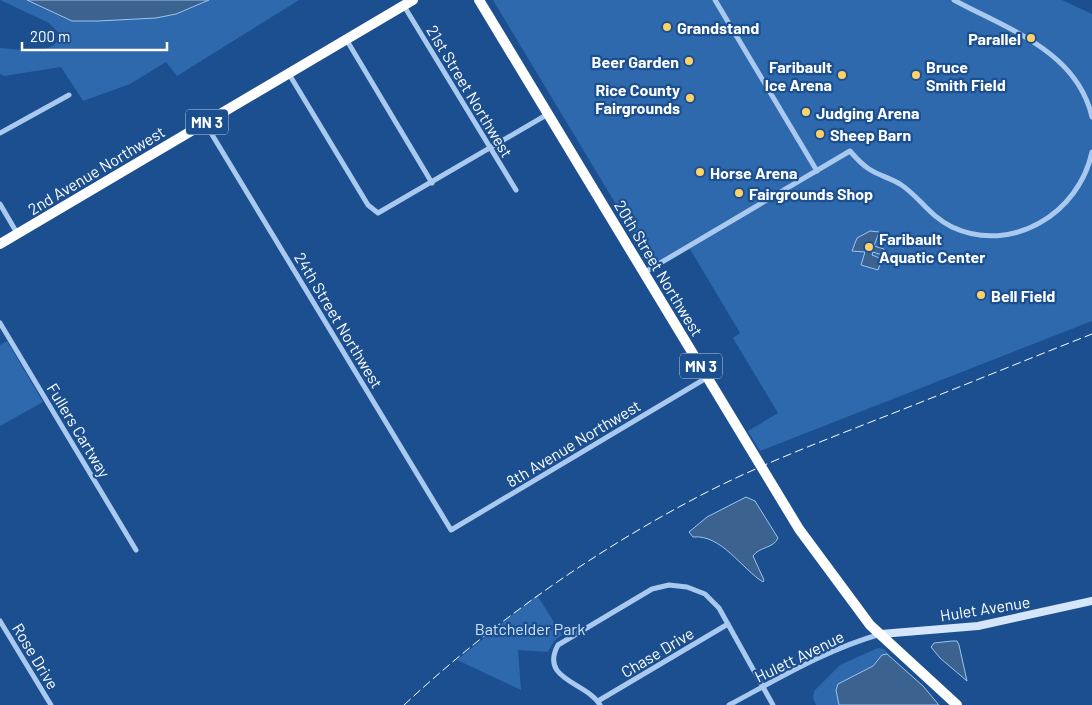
<svg xmlns="http://www.w3.org/2000/svg" width="1092" height="705" font-family="Barlow,sans-serif">
  <rect width="100%" height="100%" fill="#1b4f8f"/>
  <g fill="#2e69ad">
    <path d="M 0,0 L 27,0 L 72,21 L 98,21 L 156,18 L 176,14 L 209,0 L 299,0 L 177,76 L 166,62 L 130,84 L 83,101 L 61,67 L 4,76 L 0,74 L 0,48 C 20,49 52,58 61,35 L 49,23 Z"/>
    <polygon points="493,0 1062,0 1092,14 1092,321 760,451 748,431 778,413 733,338 740,333 690,249 655,269"/>
    <polygon points="7,341 43,402 0,426 0,345"/>
    <polygon points="537,595 562,635 554,641 548,652 518,650 521,690 457,660"/>
    <polygon points="878,648 884,649 890,655 885,654 873,666 841,682 836,690 839,705 816,705 813,698 814,691 840,665"/>
  </g>
  <g fill="#3c6290" stroke="#9cc4f0">
    <polygon points="27,0 209,0 176,14 156,18 98,21 72,21"/>
    <polygon points="870,231 879,232 874,246 884,249 882,255 873,252 872,255 882,259 878,270 861,265 865,252 852,251 857,238"/>
    <path d="M 746,497 L 755,501 L 778,538 C 773,549 760,546 753,556 L 764,580 L 763,582 C 742,569 721,534 693,537 L 689,532 L 707,517 Z"/>
    <polygon points="952,641 957,641 959,645 967,681 940,658 931,647 934,643"/>
    <polygon points="887,654 923,686 939,705 839,705 836,690 838,684 873,666 882,655"/>
  </g>
  <g fill="none" stroke-linecap="round" stroke-linejoin="round">
    <g stroke="#a9c9ee" stroke-width="5">
      <polyline points="715,0 817,171"/>
      <path d="M 954,0 C 1007,29 1077,51 1092,117"/>
      <polyline points="404,6 516,190"/>
      <polyline points="346,39 432,183"/>
      <polyline points="289,74 368,205 378,213 548,114"/>
      <polyline points="205,123 451,530 708,377"/>
      <polyline points="0,133 69,95"/>
      <polyline points="0,204 17,233"/>
      <path d="M 645,272 L 850,151 C 856,158 861,164 869,169 C 878,175 890,178 900,184 C 919,196 929,216 952,227 C 1012,255 1079,213 1092,152"/>
      <polyline points="0,323 136,550"/>
      <polyline points="0,621 51,705"/>
      <polyline points="598,701 728,624"/>
      <path d="M 600,705 C 587,682 539,680 558,645 L 652,589 L 669,585 L 687,587 L 705,594 L 719,608 L 773,705"/>
      <path d="M 729,705 C 778,679 827,649 881,634"/>
    </g>
    <polyline stroke="#d6e6fa" stroke-width="8" points="881,634 978,626 1092,601"/>
    <g stroke="#fff" stroke-width="10">
      <polyline points="479,0 799,529 870,625 957,705"/>
      <polyline points="0,244 413,0"/>
    </g>
    <path stroke="#fff" stroke-width="1" stroke-dasharray="9 4" stroke-linecap="butt" d="M 404,705 C 490,625 587,556 690,501 C 753,467 820,442 886,416 C 955,389 1023,361 1092,334"/>
  </g>
  <g fill="#ffd166" stroke="#1b4f8f" stroke-width="2">
    <circle cx="667" cy="27" r="5"/>
    <circle cx="1031" cy="38" r="5"/>
    <circle cx="689" cy="61" r="5"/>
    <circle cx="842" cy="75" r="5"/>
    <circle cx="916" cy="75" r="5"/>
    <circle cx="690" cy="98" r="5"/>
    <circle cx="806" cy="112" r="5"/>
    <circle cx="820" cy="134" r="5"/>
    <circle cx="700" cy="172" r="5"/>
    <circle cx="739" cy="193" r="5"/>
    <circle cx="869" cy="247" r="5"/>
    <circle cx="981" cy="295" r="5"/>
  </g>
  <g text-anchor="middle" dominant-baseline="central" stroke-width="4.5" stroke-linejoin="round" paint-order="stroke">
    <g fill="#1b4f8f" stroke="#bbcadd" stroke-width="1">
      <rect x="186" y="109.5" width="42" height="25" rx="4"/>
      <rect x="680" y="353.5" width="42" height="25" rx="4"/>
    </g>
    <g font-size="15" font-weight="bold" fill="#fff">
      <text x="207" y="122">MN 3</text>
      <text x="701" y="366">MN 3</text>
    </g>
    <g font-size="16" font-weight="bold" fill="#fff" stroke="#1b4f8f" text-anchor="start">
      <text x="677" y="27">Grandstand</text>
      <text x="1021" y="38" text-anchor="end">Parallel</text>
      <text x="679" y="61" text-anchor="end">Beer Garden</text>
      <text x="832" y="66" text-anchor="end">Faribault<tspan x="832" dy="18">Ice Arena</tspan></text>
      <text x="926" y="66">Bruce<tspan x="926" dy="18">Smith Field</tspan></text>
      <text x="680" y="89" text-anchor="end">Rice County<tspan x="680" dy="18">Fairgrounds</tspan></text>
      <text x="816" y="112">Judging Arena</text>
      <text x="830" y="134">Sheep Barn</text>
      <text x="710" y="172">Horse Arena</text>
      <text x="749" y="193">Fairgrounds Shop</text>
      <text x="879" y="238">Faribault<tspan x="879" dy="18">Aquatic Center</tspan></text>
      <text x="991" y="295">Bell Field</text>
    </g>
    <g font-size="16" fill="#fff" stroke="#1b4f8f">
      <text transform="translate(470 91) rotate(59)">21st Street Northwest</text>
      <text transform="translate(96 170) rotate(-31)">2nd Avenue Northwest</text>
      <text transform="translate(659 268) rotate(59)">20th Street Northwest</text>
      <text transform="translate(339 320) rotate(59)">24th Street Northwest</text>
      <text transform="translate(79 430) rotate(59)">Fullers Cartway</text>
      <text transform="translate(573 443) rotate(-31)">8th Avenue Northwest</text>
      <text transform="translate(985 608) rotate(-9)">Hulet Avenue</text>
      <text transform="translate(657 652) rotate(-31)">Chase Drive</text>
      <text transform="translate(36 656) rotate(59)">Rose Drive</text>
      <text transform="translate(799 656) rotate(-26)">Hulett Avenue</text>
    </g>
    <g font-size="16" fill="#cfe3fa" stroke="#1b4f8f">
      <text x="530" y="628">Batchelder Park</text>
    </g>
  </g>
  <path d="M22 42v8h145v-8" fill="none" stroke="#ffffff" stroke-width="2.5"/>
  <text x="30" y="42" font-size="15" fill="#ffffff" stroke="#1b4f8f" stroke-width="4" paint-order="stroke">200 m</text>
</svg>
